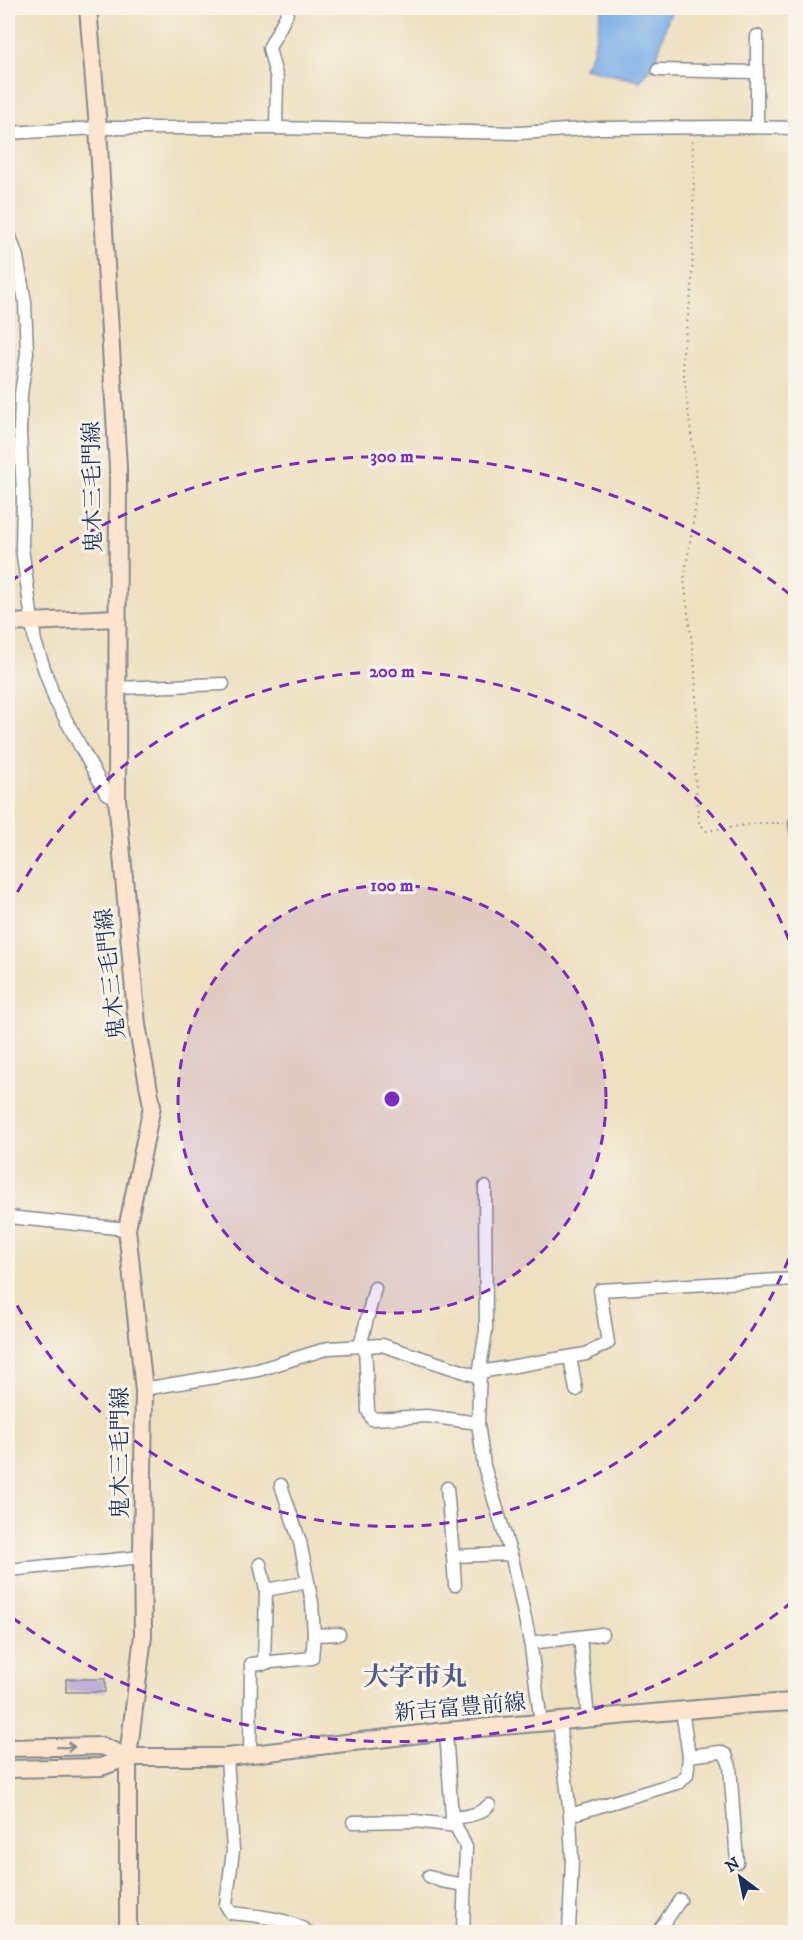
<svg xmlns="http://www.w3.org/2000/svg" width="803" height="1940" font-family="'IM FELL DW Pica','Noto Serif JP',serif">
  <rect width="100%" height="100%" fill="#f7f3e8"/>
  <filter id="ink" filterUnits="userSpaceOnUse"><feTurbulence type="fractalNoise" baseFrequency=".0167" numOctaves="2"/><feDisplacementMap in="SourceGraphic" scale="12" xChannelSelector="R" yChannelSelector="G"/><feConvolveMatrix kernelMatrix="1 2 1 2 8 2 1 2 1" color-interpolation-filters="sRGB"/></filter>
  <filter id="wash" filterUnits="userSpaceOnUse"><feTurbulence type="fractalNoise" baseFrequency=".008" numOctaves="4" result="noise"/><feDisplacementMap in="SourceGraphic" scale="24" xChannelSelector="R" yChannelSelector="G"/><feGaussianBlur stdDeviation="1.35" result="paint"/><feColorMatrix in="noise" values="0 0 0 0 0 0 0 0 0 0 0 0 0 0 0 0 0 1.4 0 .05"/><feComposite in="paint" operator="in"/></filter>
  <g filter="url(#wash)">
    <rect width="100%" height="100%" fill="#eee0c0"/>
    <polygon fill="#7caee8" stroke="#4c6ea3" stroke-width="1.5" points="602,8 674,8 667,22 656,60 640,81 584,68 593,51"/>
    <g id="blocks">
      <rect fill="#b7a6d4" x="66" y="1679" width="39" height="13"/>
    </g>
  </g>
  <g filter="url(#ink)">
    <use href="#blocks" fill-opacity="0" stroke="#84888f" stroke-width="1.5"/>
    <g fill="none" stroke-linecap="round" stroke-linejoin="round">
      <g stroke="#84888f" stroke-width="15">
        <g id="street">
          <polyline points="658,70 757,72"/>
          <polyline points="757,127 757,36"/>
          <polyline points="276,128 277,79 269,48 286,16 288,8"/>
          <polyline points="8,133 98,128 276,128 519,133 600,128 731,127 796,128"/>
          <polyline points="8,231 17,257 25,302 27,353 21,394 20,432 23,495 22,548 35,642 55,700 106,793 117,798"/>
          <polyline points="117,688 223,684"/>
          <polyline points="795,823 796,830"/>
          <polyline points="485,1187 486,1330 480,1368 478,1423 484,1466 513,1562 531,1647 541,1723"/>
          <polyline points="8,1217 127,1229"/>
          <polyline points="360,1346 375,1288"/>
          <polyline points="365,1346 368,1411 372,1419 427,1416 478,1423"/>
          <polyline points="570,1357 576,1390"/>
          <polyline points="480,1372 586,1354 608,1343 600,1290 796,1279"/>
          <polyline points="143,1389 258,1370 329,1348 382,1345 480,1377"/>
          <polyline points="447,1488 453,1556 511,1554"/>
          <polyline points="453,1556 455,1585"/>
          <polyline points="260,1564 266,1590"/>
          <polyline points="8,1570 142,1557"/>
          <polyline points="308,1582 312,1603 314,1635"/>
          <polyline points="580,1637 588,1718"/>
          <polyline points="530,1643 602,1634"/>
          <polyline points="264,1664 266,1590 308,1582 300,1542 281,1485"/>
          <polyline points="682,1710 689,1756 720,1752 726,1755 730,1766 737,1862"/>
          <polyline points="559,1721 570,1815 572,1860 569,1932"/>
          <polyline points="446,1731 452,1818 466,1847 463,1932"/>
          <polyline points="250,1754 251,1664 312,1658 314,1635 339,1634"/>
          <path d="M 227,1757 L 233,1851 L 226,1905 L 231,1913 C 257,1916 286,1917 308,1932"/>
          <polyline points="570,1815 680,1782 687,1775 689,1756"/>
          <path d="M 452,1818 C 467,1816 478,1816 489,1805"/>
          <polyline points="353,1822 415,1821 456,1826"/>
          <polyline points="429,1876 441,1881 465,1885"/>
          <polyline points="658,1932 680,1900"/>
        </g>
      </g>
      <g stroke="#84888f" stroke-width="20">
        <g id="secondary">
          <polyline points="88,8 98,128 118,468 117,798 137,1025 152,1106 127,1229 144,1391 142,1557 143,1636 128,1757 128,1932"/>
          <polyline points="8,623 116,618"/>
          <polyline points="8,1748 102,1746 128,1757 227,1757 446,1731 754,1704 796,1702"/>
          <polyline points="8,1769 101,1767 128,1757"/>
        </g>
      </g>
      <polyline stroke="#84888f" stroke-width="2" stroke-dasharray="1.5 4.5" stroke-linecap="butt" points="692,141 694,170 692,287 682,359 698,491 684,580 695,668 697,727 694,765 699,823 707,831 759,823 784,823"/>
      <use href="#street" stroke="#fff" stroke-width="12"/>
      <use href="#secondary" stroke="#fce5cf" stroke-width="16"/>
    </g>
    <defs><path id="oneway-shaft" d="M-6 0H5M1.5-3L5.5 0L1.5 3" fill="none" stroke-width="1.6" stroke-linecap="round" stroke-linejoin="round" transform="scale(1.5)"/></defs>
    <use stroke="#8c8a96" href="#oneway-shaft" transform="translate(66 1747) rotate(-1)"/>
  </g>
  <circle cx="392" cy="1099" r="214" fill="#7b2cbf" fill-opacity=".12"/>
  <g fill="none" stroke="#7b2cbf" stroke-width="3" stroke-dasharray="10 8">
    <circle cx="392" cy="1099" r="214"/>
    <path d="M795 1242A428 428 0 0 1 9 1290M9 908A428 428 0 0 1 795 956"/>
    <path d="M792 1602A643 643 0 0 1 10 1616M10 582A643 643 0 0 1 792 596"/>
  </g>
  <g text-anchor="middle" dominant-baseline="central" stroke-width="6" stroke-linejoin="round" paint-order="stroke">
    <g font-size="22" fill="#1b2f5e" stroke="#f7f3e8">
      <text transform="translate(93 487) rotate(-91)">鬼木三毛門線</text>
      <text transform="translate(111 974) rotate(-96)">鬼木三毛門線</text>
      <text transform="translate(120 1453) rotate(-90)">鬼木三毛門線</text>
      <text transform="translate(460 1708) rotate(-5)">新吉富豊前線</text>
    </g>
    <g font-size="26" font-weight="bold" fill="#525987" stroke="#f7f3e8">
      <text x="415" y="1677">大字市丸</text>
    </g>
  </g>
  <circle cx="392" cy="1099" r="9" fill="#7b2cbf" stroke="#f7f3e8" stroke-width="3"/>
  <g font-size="18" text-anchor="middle" font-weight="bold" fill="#7b2cbf" stroke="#f7f3e8" stroke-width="6" stroke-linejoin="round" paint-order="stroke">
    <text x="392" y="462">300 m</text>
    <text x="392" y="677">200 m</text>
    <text x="392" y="891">100 m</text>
  </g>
  <rect width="803" height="1940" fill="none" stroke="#f7f3e8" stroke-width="30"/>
  <g transform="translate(740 1877) rotate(328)" stroke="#f7f3e8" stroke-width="4.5" paint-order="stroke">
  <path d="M0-4.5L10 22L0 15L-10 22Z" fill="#1b2f5e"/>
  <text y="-9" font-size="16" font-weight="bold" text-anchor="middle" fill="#1b2f5e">N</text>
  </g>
</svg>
